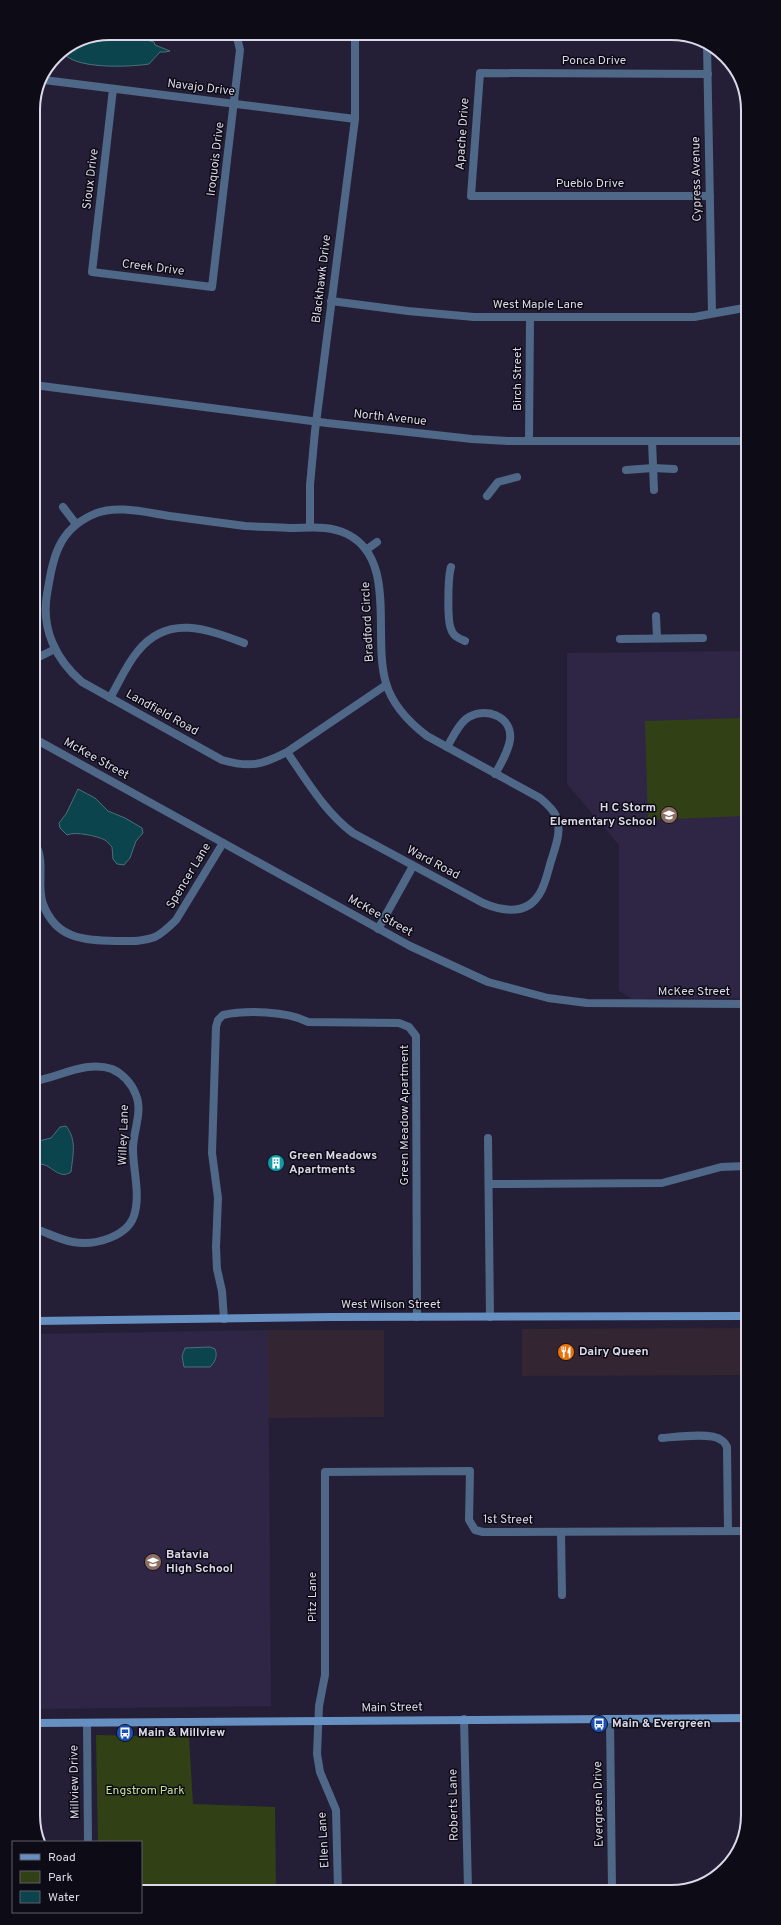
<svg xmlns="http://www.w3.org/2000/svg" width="781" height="1925" font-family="Overpass,sans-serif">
  <rect width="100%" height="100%" fill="#241f36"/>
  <g fill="#332532">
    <polygon points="747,1328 747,1375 522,1376 522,1329"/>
    <polygon points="268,1330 384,1330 384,1417 268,1418"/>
  </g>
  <g fill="#2e2644">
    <polygon points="745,651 746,998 632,999 619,991 619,845 567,784 567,653"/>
    <polygon points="268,1330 271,1706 37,1709 36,1334"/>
  </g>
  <g fill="#324115">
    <polygon points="745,718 746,816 648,820 645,721"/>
    <polygon points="96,1735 189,1737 193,1804 275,1807 276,1891 141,1892 141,1842 98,1842"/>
  </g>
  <g fill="#0c444e" stroke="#4a707c">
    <path d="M 110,33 L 118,33 L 154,42 L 155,45 L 170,51 L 165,52 L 160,52 L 149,64 C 130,67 72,70 62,51 L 81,39 Z"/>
    <path d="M 78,789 L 95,798 L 108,811 L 125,818 L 142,828 L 143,833 L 136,841 L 130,858 L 124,865 L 117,864 L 113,859 L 112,847 C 110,845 108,842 105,840 C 97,836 75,831 67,835 L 60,828 L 59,823 L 66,814 Z"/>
    <path d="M 66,1126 C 77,1140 73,1154 71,1172 C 61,1179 54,1169 45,1165 C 42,1164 39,1164 36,1163 L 35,1142 L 51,1138 L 60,1127 Z"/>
    <path d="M 210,1347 L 215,1349 C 218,1356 215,1362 210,1367 L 184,1367 L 182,1356 L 185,1348 Z"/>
  </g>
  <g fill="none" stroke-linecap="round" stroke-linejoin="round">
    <g stroke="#4f6888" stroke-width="8">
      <polyline points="707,45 712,313"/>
      <polyline points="708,74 480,73 471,196 710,196"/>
      <polyline points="44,80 355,119"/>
      <polyline points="113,89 92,272 212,287 240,50 236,33"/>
      <polyline points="33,116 35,101"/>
      <polyline points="331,301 408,311 474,317 694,317 744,308"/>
      <polyline points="34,385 327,423 472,439 508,441 745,441"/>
      <polyline points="529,441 530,317"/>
      <polyline points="652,441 654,490"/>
      <polyline points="626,470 653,468 674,469"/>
      <polyline points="487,496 498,482 517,477"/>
      <polyline points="63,507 76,524"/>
      <polyline points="310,527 310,485 315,431 355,119 355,33"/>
      <polyline points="366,550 377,542"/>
      <path d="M 451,567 C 448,577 447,620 451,629 C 453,636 458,638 465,641"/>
      <polyline points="656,616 657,638"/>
      <polyline points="620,639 703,638"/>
      <polyline points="39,657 55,649"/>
      <path d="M 110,698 C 119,683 126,665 138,651 C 168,614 207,629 244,643"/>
      <path d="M 447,747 C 452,739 458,725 466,719 C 483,706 513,715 510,740 C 508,752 501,764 495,774"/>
      <path d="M 287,752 C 307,781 325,812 353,833 L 483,903 C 502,911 527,916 540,893 C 546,883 548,870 552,858 C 556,845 562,830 556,816 C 553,809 546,803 540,798 L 427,736 C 410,723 392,704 386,683 C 372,637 398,559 347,534 C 328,525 310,528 290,528 C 275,527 260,527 245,526 C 222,523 199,520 177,517 C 151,514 117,503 92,515 C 57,531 53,559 47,594 C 41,629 56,660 82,682 L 222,760 C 250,768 262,765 287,752 L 386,685"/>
      <path d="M 35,844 C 46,861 36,885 43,904 C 56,939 83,940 116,941 C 129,941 142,942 155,937 C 163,933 170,926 176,920 L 223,843"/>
      <polyline points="378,929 413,866"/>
      <path d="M 35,1081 C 60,1077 86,1060 112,1069 C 123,1074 132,1084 136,1095 C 143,1112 133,1131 133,1149 C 133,1169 140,1192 135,1212 C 130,1237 94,1246 73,1242 C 60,1240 48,1233 36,1229"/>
      <polyline points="488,1138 490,1317"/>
      <polyline points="489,1184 662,1183 721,1167 746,1166"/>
      <path d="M 224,1319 L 222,1291 L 217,1269 L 216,1247 L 218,1198 L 212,1153 L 216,1027 L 218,1020 L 223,1015 C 246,1010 287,1011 308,1022 L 399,1023 L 409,1027 L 416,1036 L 417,1317"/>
      <path d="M 662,1438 C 675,1437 712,1432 721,1440 C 724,1441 726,1445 727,1447 L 728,1531"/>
      <polyline points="561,1532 562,1595"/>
      <polyline points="464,1719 468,1889"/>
      <polyline points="610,1719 612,1889"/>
      <polyline points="338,1890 336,1810 320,1772 317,1754 319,1706 325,1675 325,1472 470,1471 469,1520 475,1530 483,1532 747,1531"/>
    </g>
    <g stroke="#4f6888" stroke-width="8">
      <polyline points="35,739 410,946 488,982 548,998 587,1003 746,1004"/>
      <polyline points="87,1723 88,1842"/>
    </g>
    <g stroke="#668fc2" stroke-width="8">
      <polyline points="36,1321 331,1317 747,1316"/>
      <polyline points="37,1723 748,1718"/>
    </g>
  </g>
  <defs>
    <g id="school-disc" transform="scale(0.9)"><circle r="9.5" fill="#8d6e63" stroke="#0d0b15"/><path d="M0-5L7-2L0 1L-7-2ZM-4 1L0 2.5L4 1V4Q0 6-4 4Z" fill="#fff"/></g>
    <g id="building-disc" transform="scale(0.9)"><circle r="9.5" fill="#0f9aa8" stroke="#0d0b15"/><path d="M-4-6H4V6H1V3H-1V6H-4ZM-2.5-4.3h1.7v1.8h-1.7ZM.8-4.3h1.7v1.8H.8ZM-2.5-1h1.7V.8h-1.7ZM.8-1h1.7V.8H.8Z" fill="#fff"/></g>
    <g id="restaurant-disc" transform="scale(0.9)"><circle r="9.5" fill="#e8710a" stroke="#0d0b15"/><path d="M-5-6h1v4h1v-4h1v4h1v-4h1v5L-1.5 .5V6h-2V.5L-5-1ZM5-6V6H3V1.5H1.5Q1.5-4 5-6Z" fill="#fff"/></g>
    <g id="bus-disc" transform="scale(0.9)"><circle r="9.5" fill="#1a4fb4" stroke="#0d0b15"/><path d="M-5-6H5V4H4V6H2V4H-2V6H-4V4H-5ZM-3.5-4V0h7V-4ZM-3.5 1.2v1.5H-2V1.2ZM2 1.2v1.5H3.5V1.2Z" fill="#fff"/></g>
  </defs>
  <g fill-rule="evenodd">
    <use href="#school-disc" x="669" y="815"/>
    <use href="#building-disc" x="276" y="1163"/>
    <use href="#restaurant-disc" x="566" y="1352"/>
    <use href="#school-disc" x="153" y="1562"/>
    <use href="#bus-disc" x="599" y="1724"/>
    <use href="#bus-disc" x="125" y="1733"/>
  </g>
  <g text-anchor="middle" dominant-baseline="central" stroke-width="3" stroke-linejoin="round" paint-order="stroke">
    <g font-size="12" fill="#dbd8e8" stroke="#0d0b15">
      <text x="594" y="61">Ponca Drive</text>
      <text transform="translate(201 88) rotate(7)">Navajo Drive</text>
      <text transform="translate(463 134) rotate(-86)">Apache Drive</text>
      <text transform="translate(216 159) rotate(-83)">Iroquois Drive</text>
      <text transform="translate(91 179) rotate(-83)">Sioux Drive</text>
      <text transform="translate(697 179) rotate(-91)">Cypress Avenue</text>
      <text x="590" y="184">Pueblo Drive</text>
      <text transform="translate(153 268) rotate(7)">Creek Drive</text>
      <text transform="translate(322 279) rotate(-83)">Blackhawk Drive</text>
      <text x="538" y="305">West Maple Lane</text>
      <text transform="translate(518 379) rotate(-90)">Birch Street</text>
      <text transform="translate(390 418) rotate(6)">North Avenue</text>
      <text transform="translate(368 622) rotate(-93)">Bradford Circle</text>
      <text transform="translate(162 713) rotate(29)">Landfield Road</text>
      <text transform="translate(96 759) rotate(29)">McKee Street</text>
      <text transform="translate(433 863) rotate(28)">Ward Road</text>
      <text transform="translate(189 876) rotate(-59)">Spencer Lane</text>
      <text transform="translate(380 916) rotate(29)">McKee Street</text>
      <text x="694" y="992">McKee Street</text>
      <text transform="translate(405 1115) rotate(-90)">Green Meadow Apartment</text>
      <text transform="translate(124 1135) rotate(-88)">Willey Lane</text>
      <text x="391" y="1305">West Wilson Street</text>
      <text transform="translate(508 1520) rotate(1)">1st Street</text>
      <text transform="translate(313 1597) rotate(-90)">Pitz Lane</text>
      <text transform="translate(392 1708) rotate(-1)">Main Street</text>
      <text transform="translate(75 1782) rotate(-91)">Millview Drive</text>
      <text transform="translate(599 1804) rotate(-91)">Evergreen Drive</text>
      <text transform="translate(454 1805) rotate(-91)">Roberts Lane</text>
      <text transform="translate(324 1840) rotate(-93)">Ellen Lane</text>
    </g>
    <g font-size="12" font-weight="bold" fill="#dbd8e8" stroke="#0d0b15" text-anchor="start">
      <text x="656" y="808" text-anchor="end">H C Storm<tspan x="656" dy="14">Elementary School</tspan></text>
      <text x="289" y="1156">Green Meadows<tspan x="289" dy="14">Apartments</tspan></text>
      <text x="579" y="1352">Dairy Queen</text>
      <text x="166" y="1555">Batavia<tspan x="166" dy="14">High School</tspan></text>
      <text x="612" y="1724">Main &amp; Evergreen</text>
      <text x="138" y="1733">Main &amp; Millview</text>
    </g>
    <g font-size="12" fill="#c3e096" stroke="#0d0b15">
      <text x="145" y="1791">Engstrom Park</text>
    </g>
  </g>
  <path d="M0 0H781V1925H0ZM110 40H671A70 70 0 0 1 741 110V1815A70 70 0 0 1 671 1885H110A70 70 0 0 1 40 1815V110A70 70 0 0 1 110 40Z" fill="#0d0b15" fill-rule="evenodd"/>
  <path fill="none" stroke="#dbd8e8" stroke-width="2" d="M110 40H671A70 70 0 0 1 741 110V1815A70 70 0 0 1 671 1885H110A70 70 0 0 1 40 1815V110A70 70 0 0 1 110 40Z"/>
  <rect x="12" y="1841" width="130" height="72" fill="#0d0b15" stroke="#5f5d69"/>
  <rect x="20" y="1854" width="20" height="6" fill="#668fc2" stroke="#5f5d69"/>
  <text x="48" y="1861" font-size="12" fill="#dbd8e8">Road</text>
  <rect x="20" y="1871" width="20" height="12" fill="#324115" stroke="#5f5d69"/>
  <text x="48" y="1881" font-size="12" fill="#dbd8e8">Park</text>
  <rect x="20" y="1891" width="20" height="12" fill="#0c444e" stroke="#5f5d69"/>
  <text x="48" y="1901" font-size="12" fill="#dbd8e8">Water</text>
</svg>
